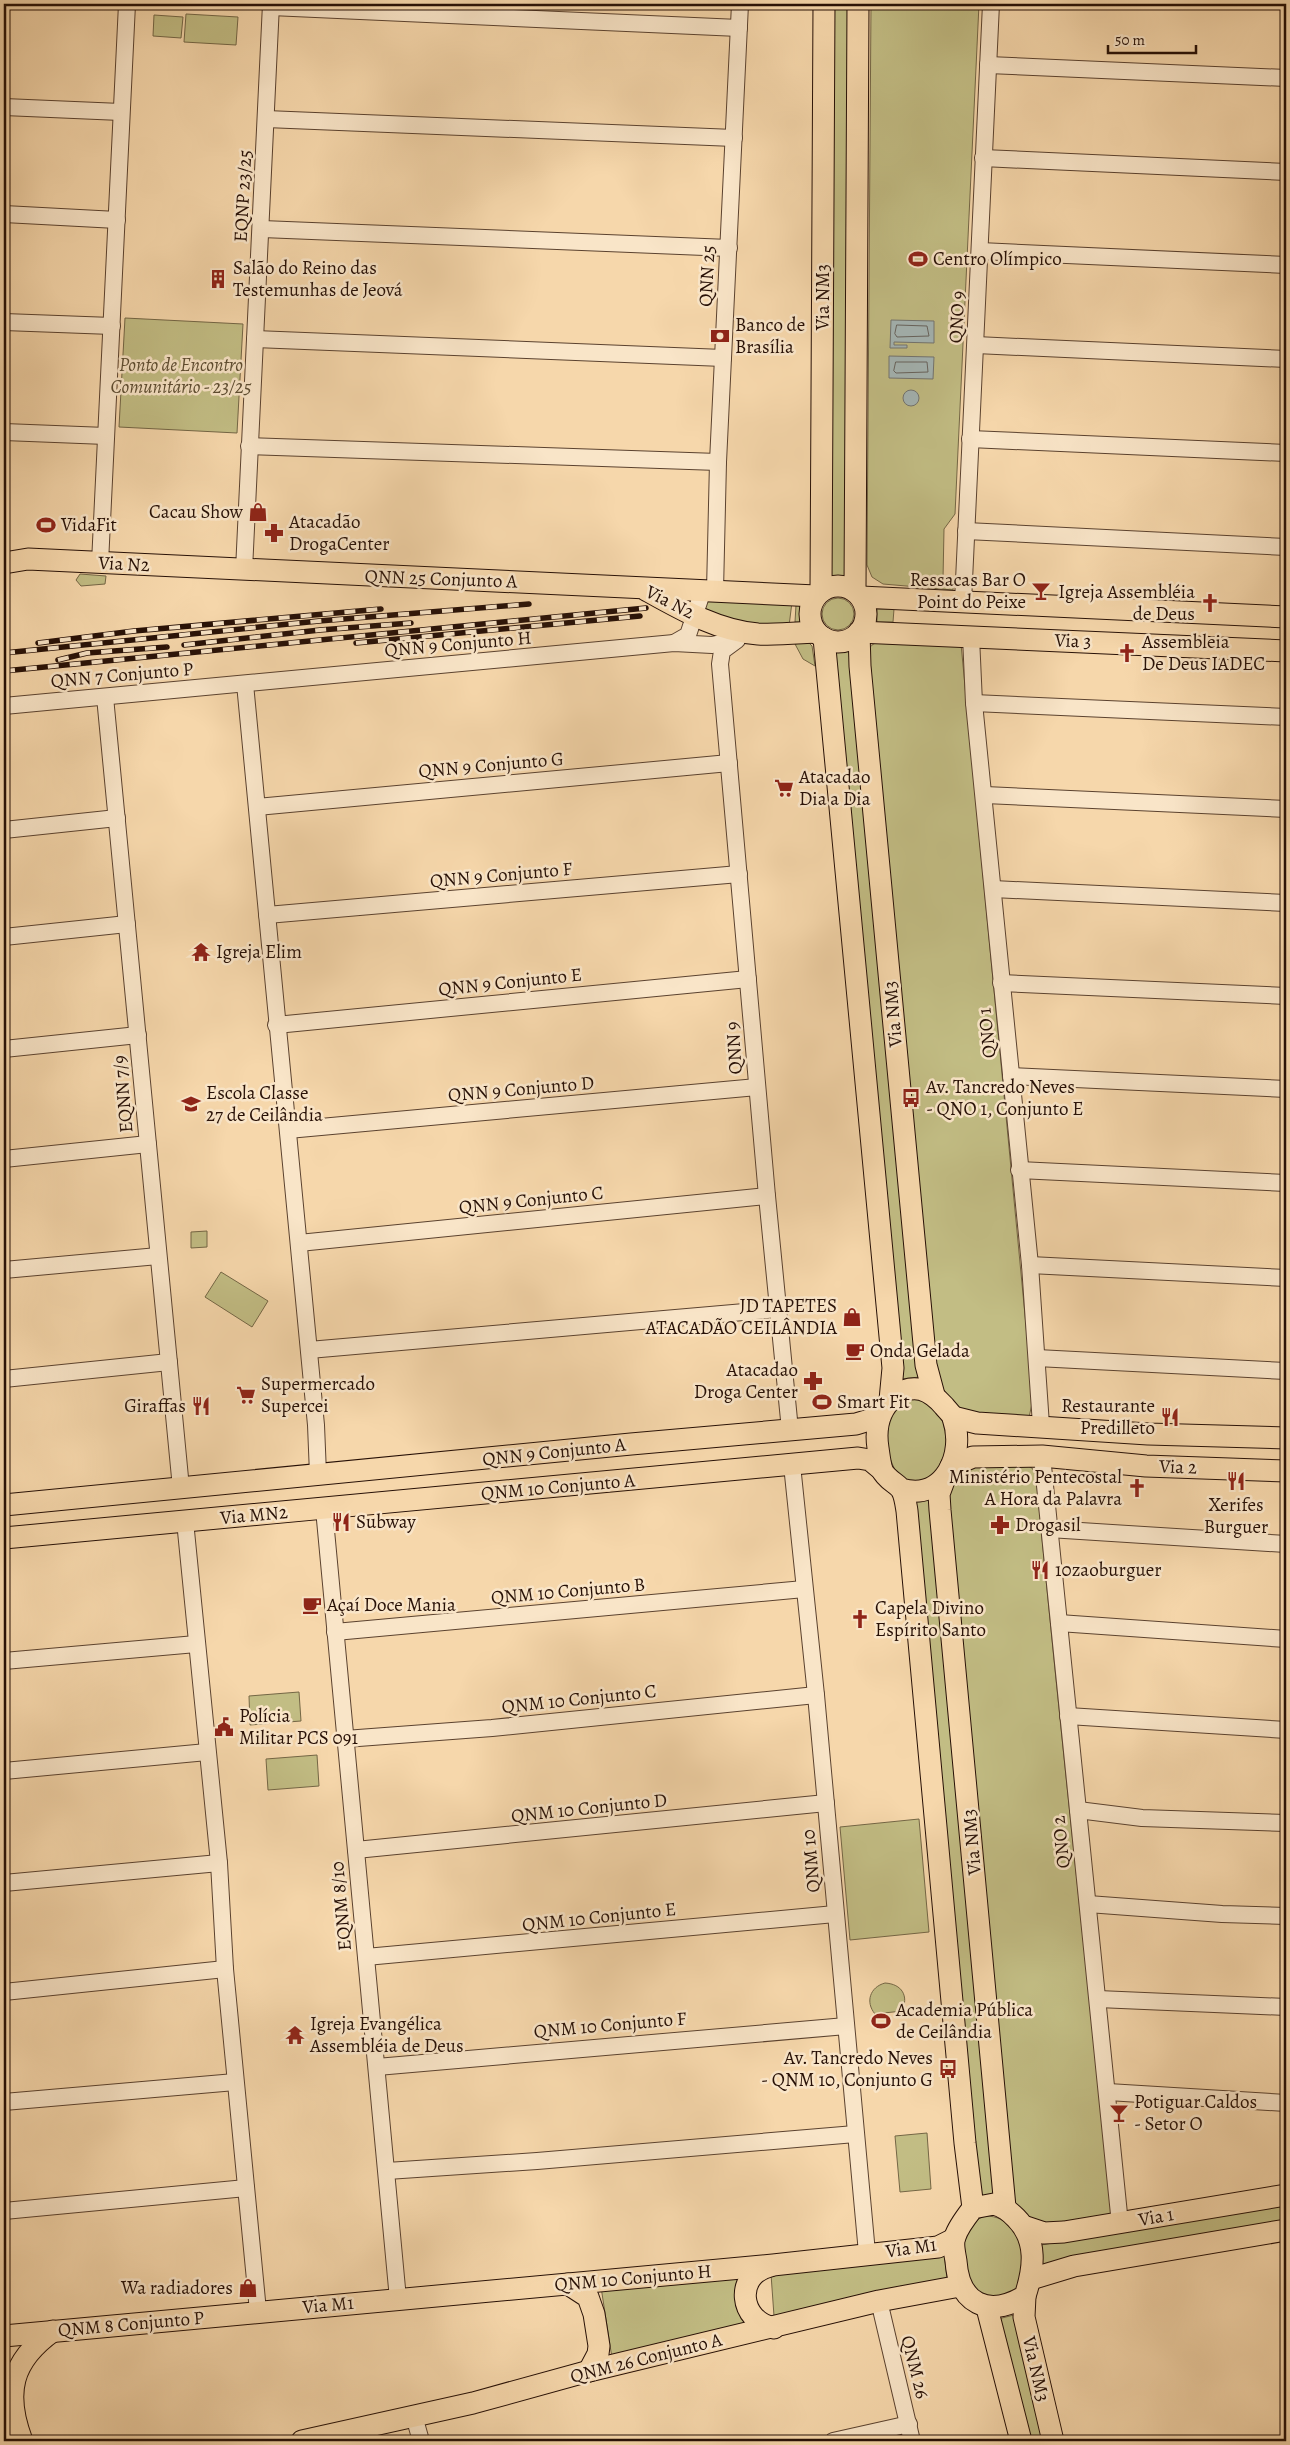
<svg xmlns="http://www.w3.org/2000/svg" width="1290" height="2445" font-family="Alegreya,serif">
  <rect width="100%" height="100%" fill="#f6d7ab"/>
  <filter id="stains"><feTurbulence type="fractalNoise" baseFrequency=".004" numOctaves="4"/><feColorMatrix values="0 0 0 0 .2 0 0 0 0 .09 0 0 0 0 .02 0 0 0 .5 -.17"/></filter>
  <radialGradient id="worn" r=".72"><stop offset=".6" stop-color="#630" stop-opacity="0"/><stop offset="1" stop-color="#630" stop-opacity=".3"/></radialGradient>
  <g fill="#c2bd84" stroke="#746645">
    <polygon points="831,4 853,4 849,581 828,581"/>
    <polygon points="871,4 979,4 955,514 944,529 943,579 953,580 953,590 883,584 872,577 867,565"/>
    <polygon points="186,14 238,17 236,45 184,42"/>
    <polygon points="154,15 183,17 181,38 153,36"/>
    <polygon points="125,318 243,324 237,433 119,427"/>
    <polygon points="80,574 106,576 105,584 81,586 76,580"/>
    <polygon points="708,598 792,602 789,626 759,629 701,612"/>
    <circle cx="838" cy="614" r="16"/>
    <polygon points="796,605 806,606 805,623 795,622"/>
    <polygon points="877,609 894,609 893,622 877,622"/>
    <polygon points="877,641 961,644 1033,1399 1028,1422 962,1410 946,1395 938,1381 872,721 870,647"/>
    <polygon points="808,642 812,646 815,666 803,659 795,644"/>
    <polygon points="852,647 920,1377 900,1379 835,652"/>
    <polygon points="207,1231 207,1247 191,1248 191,1232"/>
    <polygon points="221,1272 268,1301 252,1327 205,1297"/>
    <polygon points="924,1397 943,1420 947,1444 941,1469 927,1481 904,1480 894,1468 887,1451 888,1418 900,1400"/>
    <path d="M 969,1466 L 1028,1466 L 1032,1468 L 1036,1475 C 1059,1722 1087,1969 1112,2216 L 1037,2225 L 1015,2206 L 947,1490 L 955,1477 Z"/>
    <polygon points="932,1500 998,2197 978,2198 911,1501"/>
    <polygon points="299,1692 301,1721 250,1725 249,1696"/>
    <polygon points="317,1755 319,1786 268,1790 266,1759"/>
    <polygon points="919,1819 929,1932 850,1940 840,1827"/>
    <path d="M 885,1983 C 902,1984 909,1996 902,2011 L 875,2014 C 865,2002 870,1987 885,1983 Z"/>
    <polygon points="927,2133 931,2189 900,2192 895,2136"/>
    <polygon points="1286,2202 1286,2223 1043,2267 1041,2245"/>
    <path d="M 985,2216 C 1008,2215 1024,2238 1024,2261 C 1024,2270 1020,2282 1018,2291 L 985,2300 L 966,2275 L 964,2239 L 974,2221 Z"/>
    <polygon points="944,2253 947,2279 774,2316 771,2274"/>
    <polygon points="738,2275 746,2327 612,2358 601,2287"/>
    <polygon points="1018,2314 1053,2441 1027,2441 998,2319"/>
  </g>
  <g fill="#a4b6b6" stroke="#727470">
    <polygon points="891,320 934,321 934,343 894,342 894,345 907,345 907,348 890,348"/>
    <polygon points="889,356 934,357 933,379 889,378"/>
    <circle cx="911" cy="398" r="8"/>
  </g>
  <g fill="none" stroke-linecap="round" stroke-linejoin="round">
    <g stroke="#66635e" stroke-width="1">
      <polygon points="897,325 927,326 929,336 897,337 895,334"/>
      <polygon points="896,362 927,362 928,372 896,373 894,371"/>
    </g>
    <g stroke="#5b422f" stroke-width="18">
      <g id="minor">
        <polyline points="271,7 739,28"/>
        <polyline points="988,65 1286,78"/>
        <polyline points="4,107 121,112"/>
        <polyline points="266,119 734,138"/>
        <polyline points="983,158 1286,172"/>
        <polyline points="4,214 117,220"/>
        <polyline points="262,229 729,248"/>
        <polyline points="980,251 1286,265"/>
        <polyline points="4,322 112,326"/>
        <polyline points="255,339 723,358"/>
        <polyline points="976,345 1286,359"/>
        <polyline points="4,432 106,436"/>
        <polyline points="970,439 1286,453"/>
        <polyline points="249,446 718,462"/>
        <polyline points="966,531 1286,547"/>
        <polyline points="100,563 127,4"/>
        <polyline points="244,570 271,4"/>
        <polyline points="715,591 718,462 740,4"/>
        <polyline points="963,602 991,4"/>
        <polyline points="971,637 974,703 1030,1265 1041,1425"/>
        <polyline points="737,640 722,651 720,664 767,1196 790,1430"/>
        <polyline points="674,643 688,635 703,590"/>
        <polyline points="245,684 316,1425 318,1474"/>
        <polyline points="105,697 181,1488"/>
        <polyline points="974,703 1286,717"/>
        <polyline points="4,706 674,643 712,645 734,640"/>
        <polyline points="985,795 1286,809"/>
        <polyline points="257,807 729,763"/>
        <polyline points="4,830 117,818"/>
        <polyline points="993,889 1286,903"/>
        <polyline points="267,915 739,874"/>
        <polyline points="4,937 127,924"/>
        <polyline points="1001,983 1286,996"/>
        <polyline points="276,1025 748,979"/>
        <polyline points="4,1049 138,1035"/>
        <polyline points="1011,1076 1286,1089"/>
        <polyline points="288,1130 757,1087"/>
        <polyline points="4,1159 148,1144"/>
        <polyline points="1019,1170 1286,1183"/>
        <polyline points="299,1243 767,1196"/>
        <polyline points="1030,1265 1286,1278"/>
        <polyline points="4,1270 158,1256"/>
        <polyline points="309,1350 778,1309"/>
        <polyline points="1037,1358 1286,1371"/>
        <polyline points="4,1379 169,1362"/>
        <polyline points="1042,1456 1120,2224"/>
        <polyline points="792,1465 816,1695 867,2253"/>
        <polyline points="324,1509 398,2299"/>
        <polyline points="185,1521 219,1863 225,1969 258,2311"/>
        <polyline points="1049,1529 1286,1544"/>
        <polyline points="1059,1623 1286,1639"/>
        <polyline points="335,1632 804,1589"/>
        <polyline points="4,1661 196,1644"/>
        <polyline points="1068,1716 1286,1730"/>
        <polyline points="345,1739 492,1728 816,1695"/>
        <polyline points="4,1771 207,1752"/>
        <polyline points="1078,1810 1142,1818 1286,1823"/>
        <polyline points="356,1850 826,1803"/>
        <polyline points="4,1883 219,1863"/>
        <polyline points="1088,1904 1222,1914 1286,1916"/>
        <polyline points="366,1957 835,1914"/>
        <polyline points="4,1992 225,1969"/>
        <polyline points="1098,1999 1286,2007"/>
        <polyline points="377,2067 846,2026"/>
        <polyline points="1108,2092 1286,2103"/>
        <polyline points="4,2102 235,2082"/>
        <polyline points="387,2171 537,2161 855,2134"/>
        <polyline points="4,2211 246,2188"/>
        <polyline points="879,2301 912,2441"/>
        <polyline points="414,2416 421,2441"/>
        <polyline points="833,2441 909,2424"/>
      </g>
    </g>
    <g stroke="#271006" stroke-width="23">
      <g id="major">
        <polyline points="4,563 28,559 816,596"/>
        <circle cx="838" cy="614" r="28"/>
        <path d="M 646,590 C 680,609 718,631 758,634 C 777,635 797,633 816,632"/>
        <polyline points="821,591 824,4"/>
        <polyline points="855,591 858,4"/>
        <polyline points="861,597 1286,617"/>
        <polyline points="824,638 893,1368 890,1400"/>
        <polyline points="934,1395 926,1365 860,666 859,632 1286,651"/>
        <polyline points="953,1417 977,1423 1148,1434 1286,1438"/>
        <polyline points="951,1466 973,1457 1042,1456 1146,1466 1286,1471"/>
        <polyline points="945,1478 939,1494 940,1510 1005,2207"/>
        <path d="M 901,1489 C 944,1502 966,1454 953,1418 C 952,1414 947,1410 944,1406 C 930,1390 914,1382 895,1396 C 879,1409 875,1429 878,1448 C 879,1455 880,1464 882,1470 C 886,1479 896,1483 901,1489 C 905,1495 906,1505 907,1511 L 965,2143 L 973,2208"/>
        <polyline points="4,1505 631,1444 856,1424 879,1417"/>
        <polyline points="4,1538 858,1458 870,1460 882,1470"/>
        <path d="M 994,2204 C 1004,2207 1009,2211 1016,2218 C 1038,2240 1034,2269 1025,2296 C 988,2318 959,2304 956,2261 C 955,2254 952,2244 955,2237 C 958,2227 966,2217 973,2208 Z"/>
        <polyline points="1026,2227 1044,2233 1064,2232 1286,2195"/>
        <path d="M 770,2266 C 734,2275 739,2321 774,2328"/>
        <polyline points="1031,2279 1074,2266 1286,2230"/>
        <polyline points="568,2284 588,2297 594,2314 599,2346 598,2354 589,2371"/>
        <polyline points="1025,2296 1024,2317 1053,2441"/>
        <polyline points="987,2308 1021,2441"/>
        <polyline points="4,2336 773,2265 938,2247 954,2239"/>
        <path d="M 22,2441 C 4,2393 11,2361 53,2331"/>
        <polyline points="302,2441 473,2403 589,2371 879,2301 960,2286"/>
      </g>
    </g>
    <use href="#minor" stroke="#f9e5c8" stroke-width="16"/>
    <use href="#major" stroke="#f6d7ab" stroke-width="21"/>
    <g stroke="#271006" stroke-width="5.5">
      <g id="rail">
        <polyline points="38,643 134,631 381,609"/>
        <polyline points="356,643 640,616"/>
        <polyline points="184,645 320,630 411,623"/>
        <polyline points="4,653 319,621 529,604"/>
        <polyline points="58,660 87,653 167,647"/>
        <polyline points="4,671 646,608"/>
      </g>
    </g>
    <use href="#rail" stroke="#f9e5c8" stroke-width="4" stroke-dasharray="11" stroke-linecap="butt"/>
  </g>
  <defs>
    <g id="stadium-bare" transform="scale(1.5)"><path d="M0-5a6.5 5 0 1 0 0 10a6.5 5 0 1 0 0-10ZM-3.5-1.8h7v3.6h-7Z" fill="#8f2418" stroke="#f9e5c8" stroke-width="2.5" paint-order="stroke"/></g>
    <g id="building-bare" transform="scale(1.5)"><path d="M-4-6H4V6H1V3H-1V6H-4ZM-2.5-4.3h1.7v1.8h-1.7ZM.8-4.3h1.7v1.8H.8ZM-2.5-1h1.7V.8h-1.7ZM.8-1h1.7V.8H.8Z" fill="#8f2418" stroke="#f9e5c8" stroke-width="2.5" paint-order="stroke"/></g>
    <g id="bank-bare" transform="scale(1.5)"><path d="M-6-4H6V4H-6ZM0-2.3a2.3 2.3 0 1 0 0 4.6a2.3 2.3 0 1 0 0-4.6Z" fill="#8f2418" stroke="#f9e5c8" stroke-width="2.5" paint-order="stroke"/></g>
    <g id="shop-bare" transform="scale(1.5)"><path d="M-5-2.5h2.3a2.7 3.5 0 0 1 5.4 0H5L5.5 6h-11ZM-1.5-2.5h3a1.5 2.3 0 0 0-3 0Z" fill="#8f2418" stroke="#f9e5c8" stroke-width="2.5" paint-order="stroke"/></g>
    <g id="pharmacy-bare" transform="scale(1.5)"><path d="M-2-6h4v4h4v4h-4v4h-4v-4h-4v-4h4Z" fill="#8f2418" stroke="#f9e5c8" stroke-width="2.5" paint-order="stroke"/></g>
    <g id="bar-bare" transform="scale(1.5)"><path d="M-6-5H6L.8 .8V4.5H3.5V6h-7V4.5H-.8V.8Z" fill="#8f2418" stroke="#f9e5c8" stroke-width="2.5" paint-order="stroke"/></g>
    <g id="church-bare" transform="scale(1.5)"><path d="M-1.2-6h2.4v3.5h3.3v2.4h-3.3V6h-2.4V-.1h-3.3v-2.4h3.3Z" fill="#8f2418" stroke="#f9e5c8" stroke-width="2.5" paint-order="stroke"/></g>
    <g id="supermarket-bare" transform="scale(1.5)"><path d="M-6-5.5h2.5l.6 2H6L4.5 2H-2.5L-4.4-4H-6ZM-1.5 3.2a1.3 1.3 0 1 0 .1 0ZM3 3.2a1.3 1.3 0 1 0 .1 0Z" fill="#8f2418" stroke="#f9e5c8" stroke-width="2.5" paint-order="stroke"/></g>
    <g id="temple-bare" transform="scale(1.5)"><path d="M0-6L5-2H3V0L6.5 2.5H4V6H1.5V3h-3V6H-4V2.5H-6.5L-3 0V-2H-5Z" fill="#8f2418" stroke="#f9e5c8" stroke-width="2.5" paint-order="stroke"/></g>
    <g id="bus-bare" transform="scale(1.5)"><path d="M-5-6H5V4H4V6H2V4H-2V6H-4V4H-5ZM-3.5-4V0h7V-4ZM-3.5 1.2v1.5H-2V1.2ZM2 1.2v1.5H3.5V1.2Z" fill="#8f2418" stroke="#f9e5c8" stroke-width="2.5" paint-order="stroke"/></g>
    <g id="school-bare" transform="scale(1.5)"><path d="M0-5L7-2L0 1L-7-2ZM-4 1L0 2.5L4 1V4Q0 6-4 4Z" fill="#8f2418" stroke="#f9e5c8" stroke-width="2.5" paint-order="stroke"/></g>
    <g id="cafe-bare" transform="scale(1.5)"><path d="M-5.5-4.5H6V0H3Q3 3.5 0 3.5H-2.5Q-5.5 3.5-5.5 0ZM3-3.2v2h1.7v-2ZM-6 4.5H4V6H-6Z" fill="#8f2418" stroke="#f9e5c8" stroke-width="2.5" paint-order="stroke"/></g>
    <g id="restaurant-bare" transform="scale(1.5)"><path d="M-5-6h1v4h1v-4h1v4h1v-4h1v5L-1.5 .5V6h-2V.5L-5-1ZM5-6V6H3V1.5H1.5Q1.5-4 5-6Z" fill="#8f2418" stroke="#f9e5c8" stroke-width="2.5" paint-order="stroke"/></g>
    <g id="civic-bare" transform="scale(1.5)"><path d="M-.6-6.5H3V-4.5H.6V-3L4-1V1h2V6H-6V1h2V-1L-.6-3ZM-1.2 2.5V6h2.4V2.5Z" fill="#8f2418" stroke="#f9e5c8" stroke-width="2.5" paint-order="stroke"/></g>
  </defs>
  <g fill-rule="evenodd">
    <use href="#stadium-bare" x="918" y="259"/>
    <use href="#building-bare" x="218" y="279"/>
    <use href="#bank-bare" x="720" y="336"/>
    <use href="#shop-bare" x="258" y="512"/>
    <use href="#stadium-bare" x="46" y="525"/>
    <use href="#pharmacy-bare" x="274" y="533"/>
    <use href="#bar-bare" x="1041" y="591"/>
    <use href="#church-bare" x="1210" y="603"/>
    <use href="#church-bare" x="1127" y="653"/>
    <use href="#supermarket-bare" x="784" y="788"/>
    <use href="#temple-bare" x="201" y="952"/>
    <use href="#bus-bare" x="911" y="1098"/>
    <use href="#school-bare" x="191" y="1104"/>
    <use href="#shop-bare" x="852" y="1317"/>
    <use href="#cafe-bare" x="855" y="1351"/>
    <use href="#pharmacy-bare" x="813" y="1381"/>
    <use href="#supermarket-bare" x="246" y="1395"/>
    <use href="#stadium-bare" x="822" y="1402"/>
    <use href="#restaurant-bare" x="201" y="1406"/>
    <use href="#restaurant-bare" x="1170" y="1417"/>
    <use href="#restaurant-bare" x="1236" y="1481"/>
    <use href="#church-bare" x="1137" y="1488"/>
    <use href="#restaurant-bare" x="341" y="1522"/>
    <use href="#pharmacy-bare" x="1000" y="1525"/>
    <use href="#restaurant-bare" x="1040" y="1570"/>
    <use href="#cafe-bare" x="312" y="1605"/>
    <use href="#church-bare" x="860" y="1619"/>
    <use href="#civic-bare" x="224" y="1727"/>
    <use href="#stadium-bare" x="881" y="2021"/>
    <use href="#temple-bare" x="295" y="2035"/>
    <use href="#bus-bare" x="948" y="2069"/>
    <use href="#bar-bare" x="1119" y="2113"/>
    <use href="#shop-bare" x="248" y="2288"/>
  </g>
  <g text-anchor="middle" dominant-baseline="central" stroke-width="5" stroke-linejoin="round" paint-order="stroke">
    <g font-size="19" fill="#271006" stroke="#f9e5c8">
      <text transform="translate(243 196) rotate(-87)">EQNP 23/25</text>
      <text transform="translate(707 276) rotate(-87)">QNN 25</text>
      <text transform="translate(823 297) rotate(-90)">Via NM3</text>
      <text transform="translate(957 317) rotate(-87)">QNO 9</text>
      <text transform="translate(124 564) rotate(3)">Via N2</text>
      <text transform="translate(441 579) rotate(2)">QNN 25 Conjunto A</text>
      <text transform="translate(670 602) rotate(27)">Via N2</text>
      <text transform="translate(1073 641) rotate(2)">Via 3</text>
      <text transform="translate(458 644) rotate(-5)">QNN 9 Conjunto H</text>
      <text transform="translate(122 675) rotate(-5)">QNN 7 Conjunto P</text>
      <text transform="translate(491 765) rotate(-5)">QNN 9 Conjunto G</text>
      <text transform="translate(501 875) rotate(-5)">QNN 9 Conjunto F</text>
      <text transform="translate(510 982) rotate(-6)">QNN 9 Conjunto E</text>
      <text transform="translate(893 1014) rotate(-95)">Via NM3</text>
      <text transform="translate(987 1033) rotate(-96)">QNO 1</text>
      <text transform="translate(734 1048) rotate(-94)">QNN 9</text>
      <text transform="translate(521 1089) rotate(-5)">QNN 9 Conjunto D</text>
      <text transform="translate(123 1094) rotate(-95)">EQNN 7/9</text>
      <text transform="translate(531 1200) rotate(-6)">QNN 9 Conjunto C</text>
      <text transform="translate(554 1452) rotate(-6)">QNN 9 Conjunto A</text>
      <text transform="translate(1178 1467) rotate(2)">Via 2</text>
      <text transform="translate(558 1487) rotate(-5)">QNM 10 Conjunto A</text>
      <text transform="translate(254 1515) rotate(-5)">Via MN2</text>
      <text transform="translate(568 1591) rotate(-5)">QNM 10 Conjunto B</text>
      <text transform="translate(579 1699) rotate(-6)">QNM 10 Conjunto C</text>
      <text transform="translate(589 1808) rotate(-6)">QNM 10 Conjunto D</text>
      <text transform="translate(972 1842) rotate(-95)">Via NM3</text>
      <text transform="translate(1061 1842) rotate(-96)">QNO 2</text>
      <text transform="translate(811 1861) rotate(-95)">QNM 10</text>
      <text transform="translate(341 1906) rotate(-95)">EQNM 8/10</text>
      <text transform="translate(599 1917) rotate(-6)">QNM 10 Conjunto E</text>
      <text transform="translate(610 2025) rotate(-5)">QNM 10 Conjunto F</text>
      <text transform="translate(1156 2217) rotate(-10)">Via 1</text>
      <text transform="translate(911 2248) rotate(-8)">Via M1</text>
      <text transform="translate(633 2278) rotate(-5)">QNM 10 Conjunto H</text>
      <text transform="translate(328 2305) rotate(-5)">Via M1</text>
      <text transform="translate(131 2324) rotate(-5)">QNM 8 Conjunto P</text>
      <text transform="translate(646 2358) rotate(-14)">QNM 26 Conjunto A</text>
      <text transform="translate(915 2367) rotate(76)">QNM 26</text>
      <text transform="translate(1036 2369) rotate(77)">Via NM3</text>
    </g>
    <g font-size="19" fill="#271006" stroke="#f9e5c8" text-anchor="start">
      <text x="933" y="259">Centro Olímpico</text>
      <text x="233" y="268">Salão do Reino das<tspan x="233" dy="22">Testemunhas de Jeová</tspan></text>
      <text x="735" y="325">Banco de<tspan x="735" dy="22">Brasília</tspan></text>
      <text x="243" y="512" text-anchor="end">Cacau Show</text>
      <text x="289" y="522">Atacadão<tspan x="289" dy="22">DrogaCenter</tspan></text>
      <text x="61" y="525">VidaFit</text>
      <text x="1026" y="580" text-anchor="end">Ressacas Bar O<tspan x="1026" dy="22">Point do Peixe</tspan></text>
      <text x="1195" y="592" text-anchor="end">Igreja Assembléia<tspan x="1195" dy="22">de Deus</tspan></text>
      <text x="1142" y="642">Assembleia<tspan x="1142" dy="22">De Deus IADEC</tspan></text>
      <text x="799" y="777">Atacadao<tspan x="799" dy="22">Dia a Dia</tspan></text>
      <text x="216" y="952">Igreja Elim</text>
      <text x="926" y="1087">Av. Tancredo Neves<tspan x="926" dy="22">- QNO 1, Conjunto E</tspan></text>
      <text x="206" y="1093">Escola Classe<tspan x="206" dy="22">27 de Ceilândia</tspan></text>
      <text x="837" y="1306" text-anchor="end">JD TAPETES<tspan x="837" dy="22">ATACADÃO CEILÂNDIA</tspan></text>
      <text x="870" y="1351">Onda Gelada</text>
      <text x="798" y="1370" text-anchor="end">Atacadao<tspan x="798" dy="22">Droga Center</tspan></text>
      <text x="261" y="1384">Supermercado<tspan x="261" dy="22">Supercei</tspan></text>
      <text x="837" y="1402">Smart Fit</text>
      <text x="186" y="1406" text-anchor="end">Giraffas</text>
      <text x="1155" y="1406" text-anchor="end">Restaurante<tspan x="1155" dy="22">Predilleto</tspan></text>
      <text x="1122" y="1477" text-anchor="end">Ministério Pentecostal<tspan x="1122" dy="22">A Hora da Palavra</tspan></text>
      <text x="1236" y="1505" text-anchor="middle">Xerifes<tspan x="1236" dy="22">Burguer</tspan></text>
      <text x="356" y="1522">Subway</text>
      <text x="1015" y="1525">Drogasil</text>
      <text x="1055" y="1570">10zaoburguer</text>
      <text x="327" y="1605">Açaí Doce Mania</text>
      <text x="875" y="1608">Capela Divino<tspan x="875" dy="22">Espírito Santo</tspan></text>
      <text x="239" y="1716">Polícia<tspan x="239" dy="22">Militar PCS 091</tspan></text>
      <text x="896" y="2010">Academia Pública<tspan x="896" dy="22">de Ceilândia</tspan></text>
      <text x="310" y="2024">Igreja Evangélica<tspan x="310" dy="22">Assembléia de Deus</tspan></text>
      <text x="933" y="2058" text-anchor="end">Av. Tancredo Neves<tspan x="933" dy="22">- QNM 10, Conjunto G</tspan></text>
      <text x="1134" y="2102">Potiguar Caldos<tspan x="1134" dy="22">- Setor O</tspan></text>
      <text x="233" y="2288" text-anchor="end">Wa radiadores</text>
    </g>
    <g font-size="19" font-style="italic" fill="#5d4d32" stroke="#f9e5c8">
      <text x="181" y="365">Ponto de Encontro<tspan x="181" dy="22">Comunitário - 23/25</tspan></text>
    </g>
  </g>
  <rect width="1290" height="2445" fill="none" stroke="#f6d7ab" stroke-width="20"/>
  <rect x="5" y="5" width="1280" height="2435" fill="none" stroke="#271006" stroke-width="2.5"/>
  <rect x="10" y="10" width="1270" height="2425" fill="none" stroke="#271006"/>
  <path d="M1108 45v8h88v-8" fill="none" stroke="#271006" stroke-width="2.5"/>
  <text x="1115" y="45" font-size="15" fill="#271006" stroke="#f9e5c8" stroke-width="4" paint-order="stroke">50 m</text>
  <rect width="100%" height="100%" filter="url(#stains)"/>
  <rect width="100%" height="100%" fill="url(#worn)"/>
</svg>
